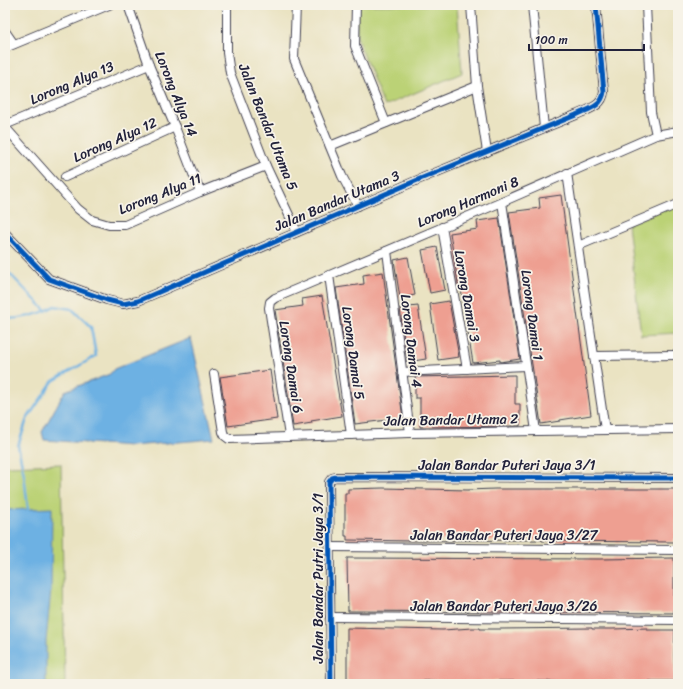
<svg xmlns="http://www.w3.org/2000/svg" width="683" height="689" font-family="Sriracha,sans-serif">
  <rect width="100%" height="100%" fill="#f7f3e8"/>
  <filter id="ink" filterUnits="userSpaceOnUse"><feTurbulence type="fractalNoise" baseFrequency=".025" numOctaves="2"/><feDisplacementMap in="SourceGraphic" scale="8" xChannelSelector="R" yChannelSelector="G"/><feConvolveMatrix kernelMatrix="1 2 1 2 8 2 1 2 1" color-interpolation-filters="sRGB"/></filter>
  <filter id="wash" filterUnits="userSpaceOnUse"><feTurbulence type="fractalNoise" baseFrequency=".012" numOctaves="4" result="noise"/><feDisplacementMap in="SourceGraphic" scale="16" xChannelSelector="R" yChannelSelector="G"/><feGaussianBlur stdDeviation="0.9" result="paint"/><feColorMatrix in="noise" values="0 0 0 0 0 0 0 0 0 0 0 0 0 0 0 0 0 1.4 0 .05"/><feComposite in="paint" operator="in"/></filter>
  <g filter="url(#wash)">
    <rect width="100%" height="100%" fill="#eae3c2"/>
    <g fill="#bbd276" stroke="#6e7a58">
      <polygon points="357,5 457,5 462,73 384,106 357,38"/>
      <polygon points="678,203 678,333 641,335 628,224"/>
      <polygon points="61,464 65,684 5,684 5,469 7,466"/>
    </g>
    <g fill="#6db1e3" stroke="#486a8f">
      <polygon points="191,338 214,439 131,446 44,440 42,432 65,391 110,374 114,369"/>
      <polygon points="52,508 51,590 46,641 46,684 5,684 5,510"/>
    </g>
    <g fill="none" stroke-linecap="round" stroke-linejoin="round">
      <g stroke="#6db1e3" stroke-width="2.5">
        <polyline points="5,269 46,311"/>
        <path d="M 5,319 C 24,319 39,315 55,306 L 72,309 L 91,327 L 96,356 L 53,381 L 27,419 L 18,446 L 24,475 L 28,509 L 27,512"/>
      </g>
    </g>
    <g id="blocks">
      <g fill="#ee9f91">
        <polygon points="561,195 591,415 560,420 560,421 541,424 509,212 540,208 539,198"/>
        <polygon points="499,218 520,359 500,362 500,360 473,363 461,289 459,289 450,233 478,229 477,221"/>
        <polygon points="437,247 445,290 430,293 422,250"/>
        <polygon points="408,257 415,295 400,298 394,260"/>
        <polygon points="383,272 403,418 355,424 336,288 364,284 363,275"/>
        <polygon points="322,296 342,416 311,421 312,423 293,426 275,310 303,306 302,299"/>
        <polygon points="449,301 459,357 438,360 430,304"/>
        <polygon points="418,306 426,359 407,362 400,308"/>
        <polygon points="270,370 277,419 228,426 220,377"/>
        <polygon points="515,375 515,404 520,404 520,426 420,427 420,398 415,398 415,377"/>
        <polygon points="383,488 467,490 495,489 676,489 676,494 677,494 676,538 674,538 674,542 542,541 542,540 413,541 347,540 347,536 345,536 345,493 348,493 348,489"/>
        <polygon points="347,558 600,559 674,558 674,613 348,611"/>
        <polygon points="347,628 443,630 472,628 480,628 480,629 500,629 592,628 592,629 612,629 648,628 648,630 675,630 674,655 675,681 648,681 648,683 640,683 612,681 584,682 535,681 480,681 480,682 423,680 423,682 347,681"/>
      </g>
    </g>
  </g>
  <g filter="url(#ink)">
    <use href="#blocks" fill-opacity="0" stroke="#403f4f" stroke-width="1"/>
    <g fill="none" stroke-linecap="round" stroke-linejoin="round">
      <g stroke="#403f4f" stroke-width="10">
        <g id="minor">
          <polyline points="128,5 149,65 175,127 200,192"/>
          <polyline points="227,5 227,53 230,73 266,166 297,232"/>
          <polyline points="296,5 294,59 342,176 358,206"/>
          <polyline points="356,5 355,46 386,123"/>
          <polyline points="471,5 477,86 487,152"/>
          <polyline points="532,5 544,128"/>
          <polyline points="646,5 651,112 656,135"/>
          <polyline points="5,31 14,44"/>
          <polyline points="5,48 109,5"/>
          <polyline points="5,125 149,65"/>
          <polyline points="5,127 78,209 92,220 109,225 125,225 200,192 266,166"/>
          <polyline points="330,146 477,86"/>
          <polyline points="567,173 605,430"/>
          <polyline points="65,177 175,127"/>
          <polyline points="502,202 536,431"/>
          <polyline points="442,227 467,369"/>
          <path d="M 5,233 L 49,279 L 107,300 L 123,304 L 138,301 L 420,179 L 576,115 C 588,109 602,107 604,92 L 596,5"/>
          <polyline points="578,246 678,204"/>
          <polyline points="387,251 410,433"/>
          <polyline points="329,275 351,435"/>
          <polyline points="594,356 678,355"/>
          <polyline points="402,372 526,366"/>
          <polyline points="214,374 223,432 225,436 229,439 410,433 678,429"/>
          <polyline points="289,436 269,308 270,302 275,298 299,288 502,202 656,135 678,131"/>
          <polyline points="330,547 678,550"/>
          <polyline points="330,617 678,620"/>
          <polyline points="331,684 329,482 332,478 336,477 678,478"/>
        </g>
      </g>
      <use href="#minor" stroke="#fff" stroke-width="8"/>
      <g stroke="#f7f3e8" stroke-width="8">
        <g id="cycleway">
          <path d="M 5,233 L 49,279 L 107,300 L 123,304 L 138,301 L 420,179 L 576,115 C 588,109 602,107 604,92 L 596,5"/>
          <polyline points="331,684 329,482 332,478 336,477 678,478"/>
        </g>
      </g>
      <use href="#cycleway" stroke="#0057b8" stroke-width="5"/>
    </g>
  </g>
  <g text-anchor="middle" dominant-baseline="central" stroke-width="3.5" stroke-linejoin="round" paint-order="stroke">
    <g font-size="14" fill="#22223b" stroke="#f7f3e8">
      <text transform="translate(72 83) rotate(-23)">Lorong Alya 13</text>
      <text transform="translate(176 94) rotate(68)">Lorong Alya 14</text>
      <text transform="translate(268 127) rotate(68)">Jalan Bandar Utama 5</text>
      <text transform="translate(115 140) rotate(-24)">Lorong Alya 12</text>
      <text transform="translate(160 194) rotate(-22)">Lorong Alya 11</text>
      <text transform="translate(337 201) rotate(-23)">Jalan Bandar Utama 3</text>
      <text transform="translate(468 202) rotate(-23)">Lorong Harmoni 8</text>
      <text transform="translate(467 296) rotate(80)">Lorong Damai 3</text>
      <text transform="translate(532 315) rotate(82)">Lorong Damai 1</text>
      <text transform="translate(411 341) rotate(83)">Lorong Damai 4</text>
      <text transform="translate(353 353) rotate(82)">Lorong Damai 5</text>
      <text transform="translate(291 367) rotate(81)">Lorong Damai 6</text>
      <text transform="translate(451 420) rotate(-1)">Jalan Bandar Utama 2</text>
      <text x="507" y="465">Jalan Bandar Puteri Jaya 3/1</text>
      <text x="504" y="535">Jalan Bandar Puteri Jaya 3/27</text>
      <text transform="translate(318 578) rotate(-90)">Jalan Bandar Putri Jaya 3/1</text>
      <text x="504" y="606">Jalan Bandar Puteri Jaya 3/26</text>
    </g>
  </g>
  <rect width="683" height="689" fill="none" stroke="#f7f3e8" stroke-width="20"/>
  <path d="M529 44v6h115v-6" fill="none" stroke="#22223b" stroke-width="2"/>
  <text x="535" y="44" font-size="12" fill="#22223b" stroke="#f7f3e8" stroke-width="3" paint-order="stroke">100 m</text>
</svg>
